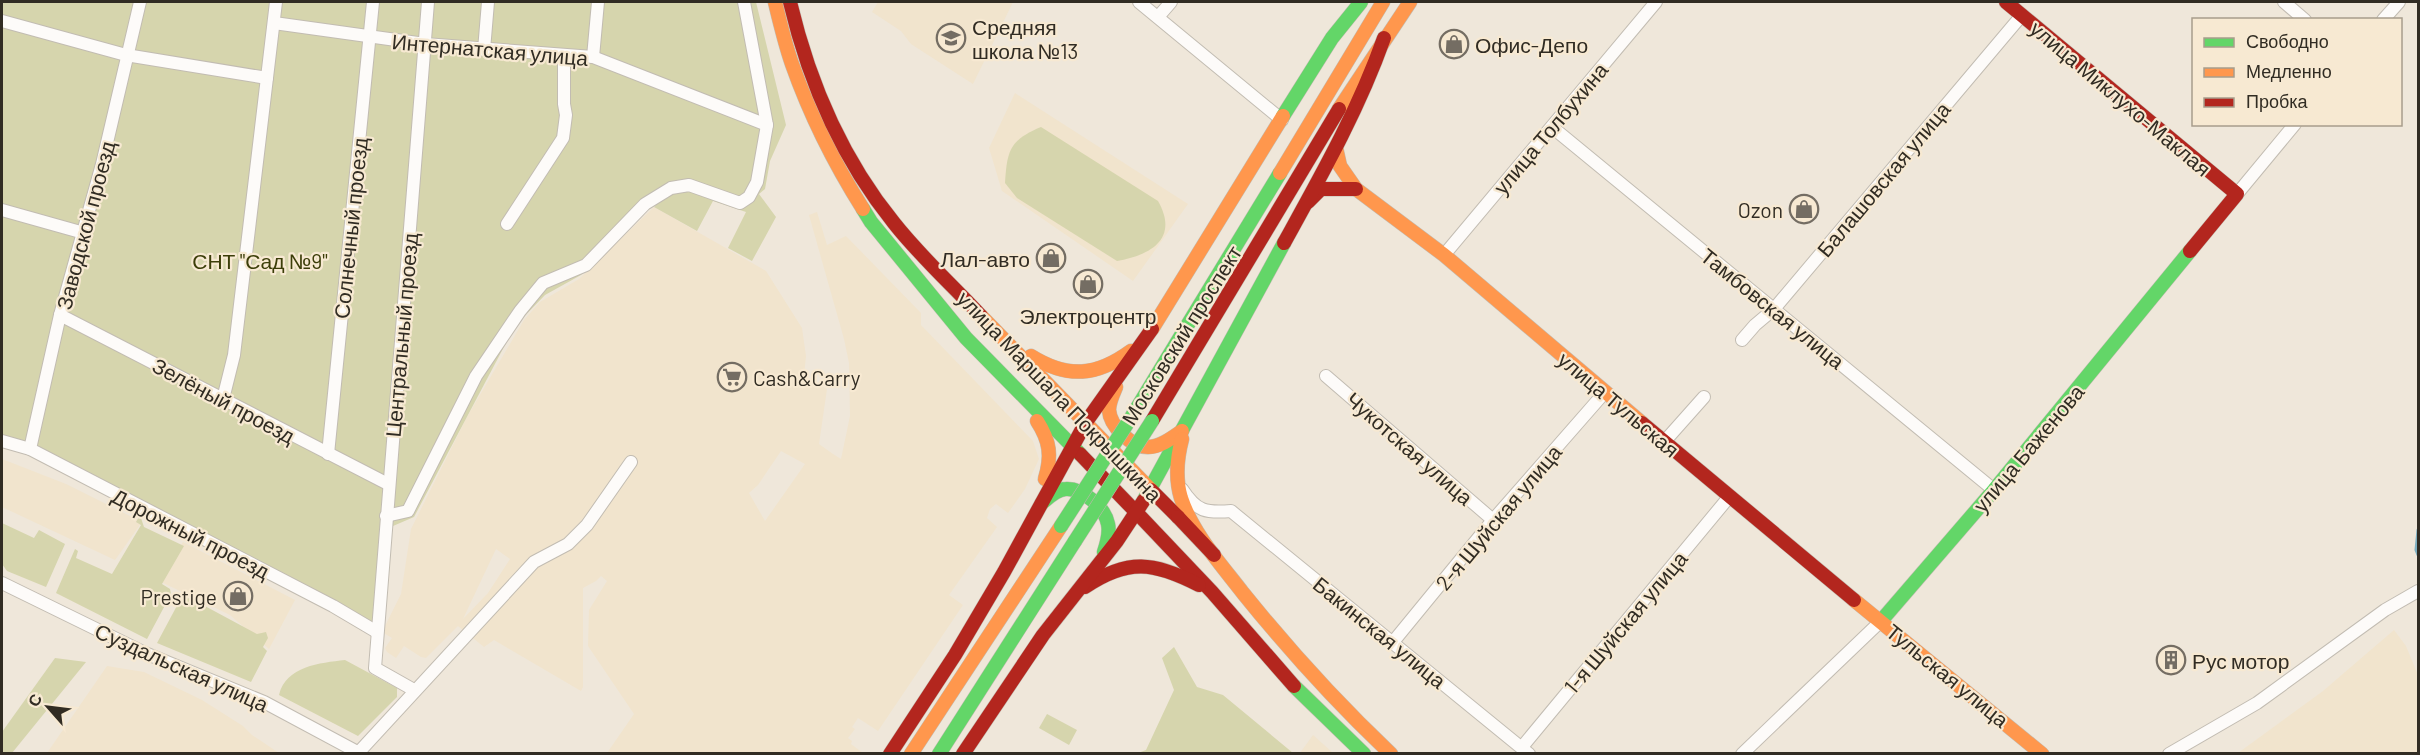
<svg xmlns="http://www.w3.org/2000/svg" width="2420" height="755" font-family="Barlow,sans-serif">
  <rect width="100%" height="100%" fill="#efe7da"/>
  <g fill="#f1e4cd" fill-rule="evenodd">
    <polygon points="878,2 1013,2 973,84 911,44 901,31 872,12"/>
    <polygon points="1015,93 1188,204 1133,281 1002,191 989,148"/>
    <path d="M 654,207 L 766,271 L 802,328 L 806,356 L 804,375 L 827,389 L 819,444 L 833,454 L 841,459 L 850,416 L 849,363 L 844,339 L 809,215 L 817,212 L 827,245 L 846,236 L 921,313 L 921,325 L 1033,441 L 1039,459 L 1025,489 L 1008,513 L 996,504 L 990,509 L 987,518 L 997,527 L 949,595 L 963,605 L 878,731 L 858,718 L 852,727 L 855,729 L 848,738 L 852,741 L 851,744 L 863,753 L 832,753 L 828,751 L 826,754 L 607,753 L 634,714 L 588,646 L 589,610 L 607,581 L 601,576 L 596,581 L 583,588 L 583,687 L 581,691 L 494,640 L 484,647 L 458,626 L 426,658 L 421,657 L 404,646 L 396,658 L 387,652 L 385,648 L 392,638 L 382,632 L 401,594 L 411,529 L 467,417 L 524,320 L 540,302 L 579,279 ZM 781,451 L 805,464 L 765,521 L 749,493 L 758,485 ZM 496,549 L 510,559 L 488,593 L 463,619 Z"/>
    <polygon points="2,459 66,484 142,522 115,560 2,507"/>
    <polygon points="183,542 295,600 269,649 230,615 157,580"/>
    <polygon points="2394,630 2406,646 2418,675 2418,753 2238,753 2323,691"/>
    <polygon points="107,666 144,672 202,700 243,726 252,735 279,753 47,753"/>
    <polygon points="1313,735 1333,753 1300,753"/>
  </g>
  <g fill="#d6d5ad">
    <polygon points="2,2 756,2 786,125 770,161 765,189 759,194 776,217 752,261 728,248 746,212 713,201 697,231 654,207 657,204 649,207 581,275 545,295 515,326 414,517 393,526 375,627 2,440"/>
    <path d="M 1041,127 L 1158,201 C 1179,238 1152,255 1117,261 L 1017,198 L 1005,183 C 1007,150 1010,140 1041,127 Z"/>
    <polygon points="140,515 144,527 184,546 162,584 170,589 171,594 147,639 56,593 75,549 78,551 76,558 112,574 141,525 136,522"/>
    <polygon points="2,523 34,538 39,530 65,544 46,587 7,571 2,564"/>
    <polygon points="190,598 257,634 266,632 268,638 263,647 267,651 251,682 157,643 180,600"/>
    <polygon points="1174,647 1197,687 1223,695 1293,753 1138,753 1146,750 1174,690 1162,658"/>
    <polygon points="55,658 86,662 12,753 2,753 2,732"/>
    <path d="M 345,660 L 397,688 L 397,697 L 358,736 L 279,695 C 286,666 320,663 345,660 Z"/>
    <polygon points="1047,714 1077,730 1069,745 1039,728"/>
  </g>
  <g fill="none" stroke-linecap="round" stroke-linejoin="round">
    <polyline stroke="#7eb0c2" stroke-width="3" points="2418,530 2416,550 2418,555"/>
    <g stroke="#c2bcb2" stroke-width="14">
      <g id="street">
        <polyline points="1139,2 1282,120"/>
        <polyline points="2284,2 2305,20"/>
        <polyline points="1158,17 1171,2"/>
        <polyline points="2383,20 2399,2"/>
        <polyline points="2,21 126,55 267,78"/>
        <polyline points="274,23 425,44 593,57 767,125"/>
        <polyline points="484,50 488,2"/>
        <polyline points="593,57 598,2"/>
        <polyline points="1552,127 1994,490"/>
        <polyline points="2237,194 2295,124"/>
        <polyline points="2,210 84,233"/>
        <polyline points="507,224 563,138 566,115 564,104 564,56"/>
        <polyline points="1444,255 1656,2"/>
        <polyline points="60,315 388,484"/>
        <polyline points="1742,340 1755,325 1774,309 2022,15"/>
        <polyline points="1326,376 1493,520"/>
        <polyline points="223,399 234,355 276,2"/>
        <polyline points="2,441 30,449 333,606 377,632"/>
        <polyline points="1664,442 1704,397"/>
        <polyline points="30,449 60,315 102,164 140,2"/>
        <polyline points="328,454 373,2"/>
        <path d="M 1182,489 C 1197,512 1206,513 1231,511 L 1529,754"/>
        <polyline points="386,516 408,511 476,376 520,311 543,283 586,265 645,204 671,188 689,185 740,203 749,197 757,182 767,125 744,2"/>
        <polyline points="2,583 145,653 264,702 361,754"/>
        <polyline points="1393,642 1493,520 1605,392"/>
        <polyline points="414,690 375,668 428,2"/>
        <polyline points="1522,747 1729,497"/>
        <polyline points="359,752 534,562 568,544 587,525 631,462"/>
        <polyline points="1742,754 1881,621"/>
        <polyline points="2169,754 2257,703 2385,610 2418,591"/>
      </g>
    </g>
    <g stroke="#c2bcb2" stroke-width="15">
      <g id="fast">
        <polyline points="1283,116 1332,38 1361,2"/>
        <polyline points="863,209 871,222 966,338 1080,454"/>
        <polyline points="1134,413 1280,173"/>
        <polyline points="1144,500 1284,243"/>
        <path d="M 1042,503 C 1049,497 1057,489 1066,489 C 1083,488 1105,508 1108,524 C 1110,533 1107,543 1104,552"/>
        <polyline points="1881,621 1994,490 2190,251"/>
        <polyline points="1294,686 1364,754"/>
        <polyline points="939,754 1075,541"/>
      </g>
    </g>
    <g stroke="#c2bcb2" stroke-width="15">
      <g id="slow">
        <path d="M 775,2 C 780,23 785,44 792,64 C 810,115 834,163 863,209"/>
        <polyline points="1339,109 1410,2"/>
        <polyline points="1336,148 1340,166 1356,189 1444,255 1642,423"/>
        <polyline points="1280,173 1383,2"/>
        <polyline points="981,316 1151,490"/>
        <polyline points="1152,329 1283,116"/>
        <path d="M 1031,356 C 1068,379 1097,376 1131,351"/>
        <path d="M 1116,387 C 1113,394 1109,402 1109,410 C 1110,426 1131,447 1148,447 C 1160,447 1172,438 1182,431"/>
        <path d="M 1037,421 C 1050,441 1052,456 1045,479"/>
        <path d="M 1182,439 C 1177,458 1175,478 1181,498 C 1193,534 1220,563 1243,593 C 1289,650 1338,704 1391,754"/>
        <polyline points="1854,600 2042,754"/>
        <polyline points="911,754 1061,526"/>
      </g>
    </g>
    <g stroke="#c2bcb2" stroke-width="15">
      <g id="jam">
        <path d="M 790,2 C 809,82 842,159 894,223 C 920,256 952,285 981,316"/>
        <polyline points="2006,2 2237,194 2190,251"/>
        <polyline points="1308,202 1321,189 1356,189"/>
        <path d="M 1284,243 C 1321,176 1358,111 1384,38"/>
        <polyline points="1152,421 1339,109"/>
        <polyline points="1642,423 1854,600"/>
        <polyline points="1080,454 1137,513"/>
        <polyline points="1151,490 1178,517"/>
        <polyline points="1137,513 1212,592 1294,686"/>
        <polyline points="1178,517 1214,555"/>
        <path d="M 1085,587 C 1128,558 1154,562 1199,585"/>
        <polyline points="890,754 955,655 1004,572 1086,422 1152,329"/>
        <polyline points="963,754 1043,635 1117,541 1144,500"/>
      </g>
    </g>
    <use href="#street" stroke="#fdfbf9" stroke-width="12"/>
    <use href="#fast" stroke="#63d668" stroke-width="14"/>
    <use href="#slow" stroke="#ff974d" stroke-width="14"/>
    <use href="#jam" stroke="#b3261e" stroke-width="14"/>
    <g stroke="#c2b7b0" stroke-width="15" stroke-linecap="butt">
      <g id="fast-bridge">
        <polyline points="1061,526 1134,413"/>
        <polyline points="1075,541 1152,421"/>
      </g>
    </g>
    <use href="#fast-bridge" stroke="#63d668" stroke-width="14"/>
  </g>
  <defs>
    <g id="school-ring" transform="scale(1.5)"><circle r="9.5" fill="#f7e9d2" stroke="#746d63" stroke-width="1.5"/><path d="M0-5L7-2L0 1L-7-2ZM-4 1L0 2.5L4 1V4Q0 6-4 4Z" fill="#746d63"/></g>
    <g id="shop-ring" transform="scale(1.5)"><circle r="9.5" fill="#f7e9d2" stroke="#746d63" stroke-width="1.5"/><path d="M-5-2.5h2.3a2.7 3.5 0 0 1 5.4 0H5L5.5 6h-11ZM-1.5-2.5h3a1.5 2.3 0 0 0-3 0Z" fill="#746d63"/></g>
    <g id="supermarket-ring" transform="scale(1.5)"><circle r="9.5" fill="#f7e9d2" stroke="#746d63" stroke-width="1.5"/><path d="M-6-5.5h2.5l.6 2H6L4.5 2H-2.5L-4.4-4H-6ZM-1.5 3.2a1.3 1.3 0 1 0 .1 0ZM3 3.2a1.3 1.3 0 1 0 .1 0Z" fill="#746d63"/></g>
    <g id="building-ring" transform="scale(1.5)"><circle r="9.5" fill="#f7e9d2" stroke="#746d63" stroke-width="1.5"/><path d="M-4-6H4V6H1V3H-1V6H-4ZM-2.5-4.3h1.7v1.8h-1.7ZM.8-4.3h1.7v1.8H.8ZM-2.5-1h1.7V.8h-1.7ZM.8-1h1.7V.8H.8Z" fill="#746d63"/></g>
  </defs>
  <g fill-rule="evenodd">
    <use href="#school-ring" x="951" y="38"/>
    <use href="#shop-ring" x="1454" y="44"/>
    <use href="#shop-ring" x="1804" y="209"/>
    <use href="#shop-ring" x="1051" y="258"/>
    <use href="#shop-ring" x="1088" y="284"/>
    <use href="#supermarket-ring" x="732" y="377"/>
    <use href="#shop-ring" x="238" y="596"/>
    <use href="#building-ring" x="2171" y="660"/>
  </g>
  <g text-anchor="middle" dominant-baseline="central" stroke-width="4.5" stroke-linejoin="round" paint-order="stroke">
    <g font-size="21" fill="#312c23" stroke="#f7e9d2" text-anchor="start">
      <text x="972" y="26">Средняя<tspan x="972" dy="24">школа №13</tspan></text>
      <text x="1475" y="44">Офис-Депо</text>
      <text x="1783" y="209" text-anchor="end">Ozon</text>
      <text x="1030" y="258" text-anchor="end">Лал-авто</text>
      <text x="1088" y="315" text-anchor="middle">Электроцентр</text>
      <text x="753" y="377">Cash&amp;Carry</text>
      <text x="217" y="596" text-anchor="end">Prestige</text>
      <text x="2192" y="660">Рус мотор</text>
    </g>
    <g font-size="21" fill="#312c23" stroke="#f7e9d2">
      <text transform="translate(490 49) rotate(5)">Интернатская улица</text>
      <text transform="translate(2121 98) rotate(40)">улица Миклухо-Маклая</text>
      <text transform="translate(1550 128) rotate(-50)">улица Толбухина</text>
      <text transform="translate(1883 179) rotate(-50)">Балашовская улица</text>
      <text transform="translate(85 225) rotate(-75)">Заводской проезд</text>
      <text transform="translate(350 228) rotate(-84)">Солнечный проезд</text>
      <text transform="translate(1773 308) rotate(39)">Тамбовская улица</text>
      <text transform="translate(401 335) rotate(-85)">Центральный проезд</text>
      <text transform="translate(1181 335) rotate(-58)">Московский проспект</text>
      <text transform="translate(1060 396) rotate(46)">улица Маршала Покрышкина</text>
      <text transform="translate(224 400) rotate(28)">Зелёный проезд</text>
      <text transform="translate(1619 404) rotate(40)">улица Тульская</text>
      <text transform="translate(1410 448) rotate(41)">Чукотская улица</text>
      <text transform="translate(2028 448) rotate(-50)">улица Баженова</text>
      <text transform="translate(1498 517) rotate(-50)">2-я Шуйская улица</text>
      <text transform="translate(191 533) rotate(27)">Дорожный проезд</text>
      <text transform="translate(1625 622) rotate(-50)">1-я Шуйская улица</text>
      <text transform="translate(1380 632) rotate(39)">Бакинская улица</text>
      <text transform="translate(182 667) rotate(24)">Суздальская улица</text>
      <text transform="translate(1948 675) rotate(39)">Тульская улица</text>
    </g>
    <g font-size="21" fill="#3c3e09" stroke="#f7e9d2">
      <text x="260" y="260">СНТ "Сад №9"</text>
    </g>
  </g>
  <rect width="2420" height="755" fill="none" stroke="#312c23" stroke-width="6"/>
  <rect x="2192" y="18" width="210" height="108" fill="#f7e9d2" stroke="#a89d8c" stroke-width="1.5"/>
  <rect x="2204" y="38" width="30" height="9" fill="#63d668" stroke="#a89d8c" stroke-width="1.5"/>
  <text x="2246" y="48" font-size="18" fill="#312c23">Свободно</text>
  <rect x="2204" y="68" width="30" height="9" fill="#ff974d" stroke="#a89d8c" stroke-width="1.5"/>
  <text x="2246" y="78" font-size="18" fill="#312c23">Медленно</text>
  <rect x="2204" y="98" width="30" height="9" fill="#b3261e" stroke="#a89d8c" stroke-width="1.5"/>
  <text x="2246" y="108" font-size="18" fill="#312c23">Пробка</text>
  <g transform="translate(48 707) rotate(298)" stroke="#f7e9d2" stroke-width="4.5" paint-order="stroke">
  <path d="M0-4.5L10 22L0 15L-10 22Z" fill="#312c23"/>
  <text y="-9" font-size="16" font-weight="bold" text-anchor="middle" fill="#312c23">С</text>
  </g>
</svg>
